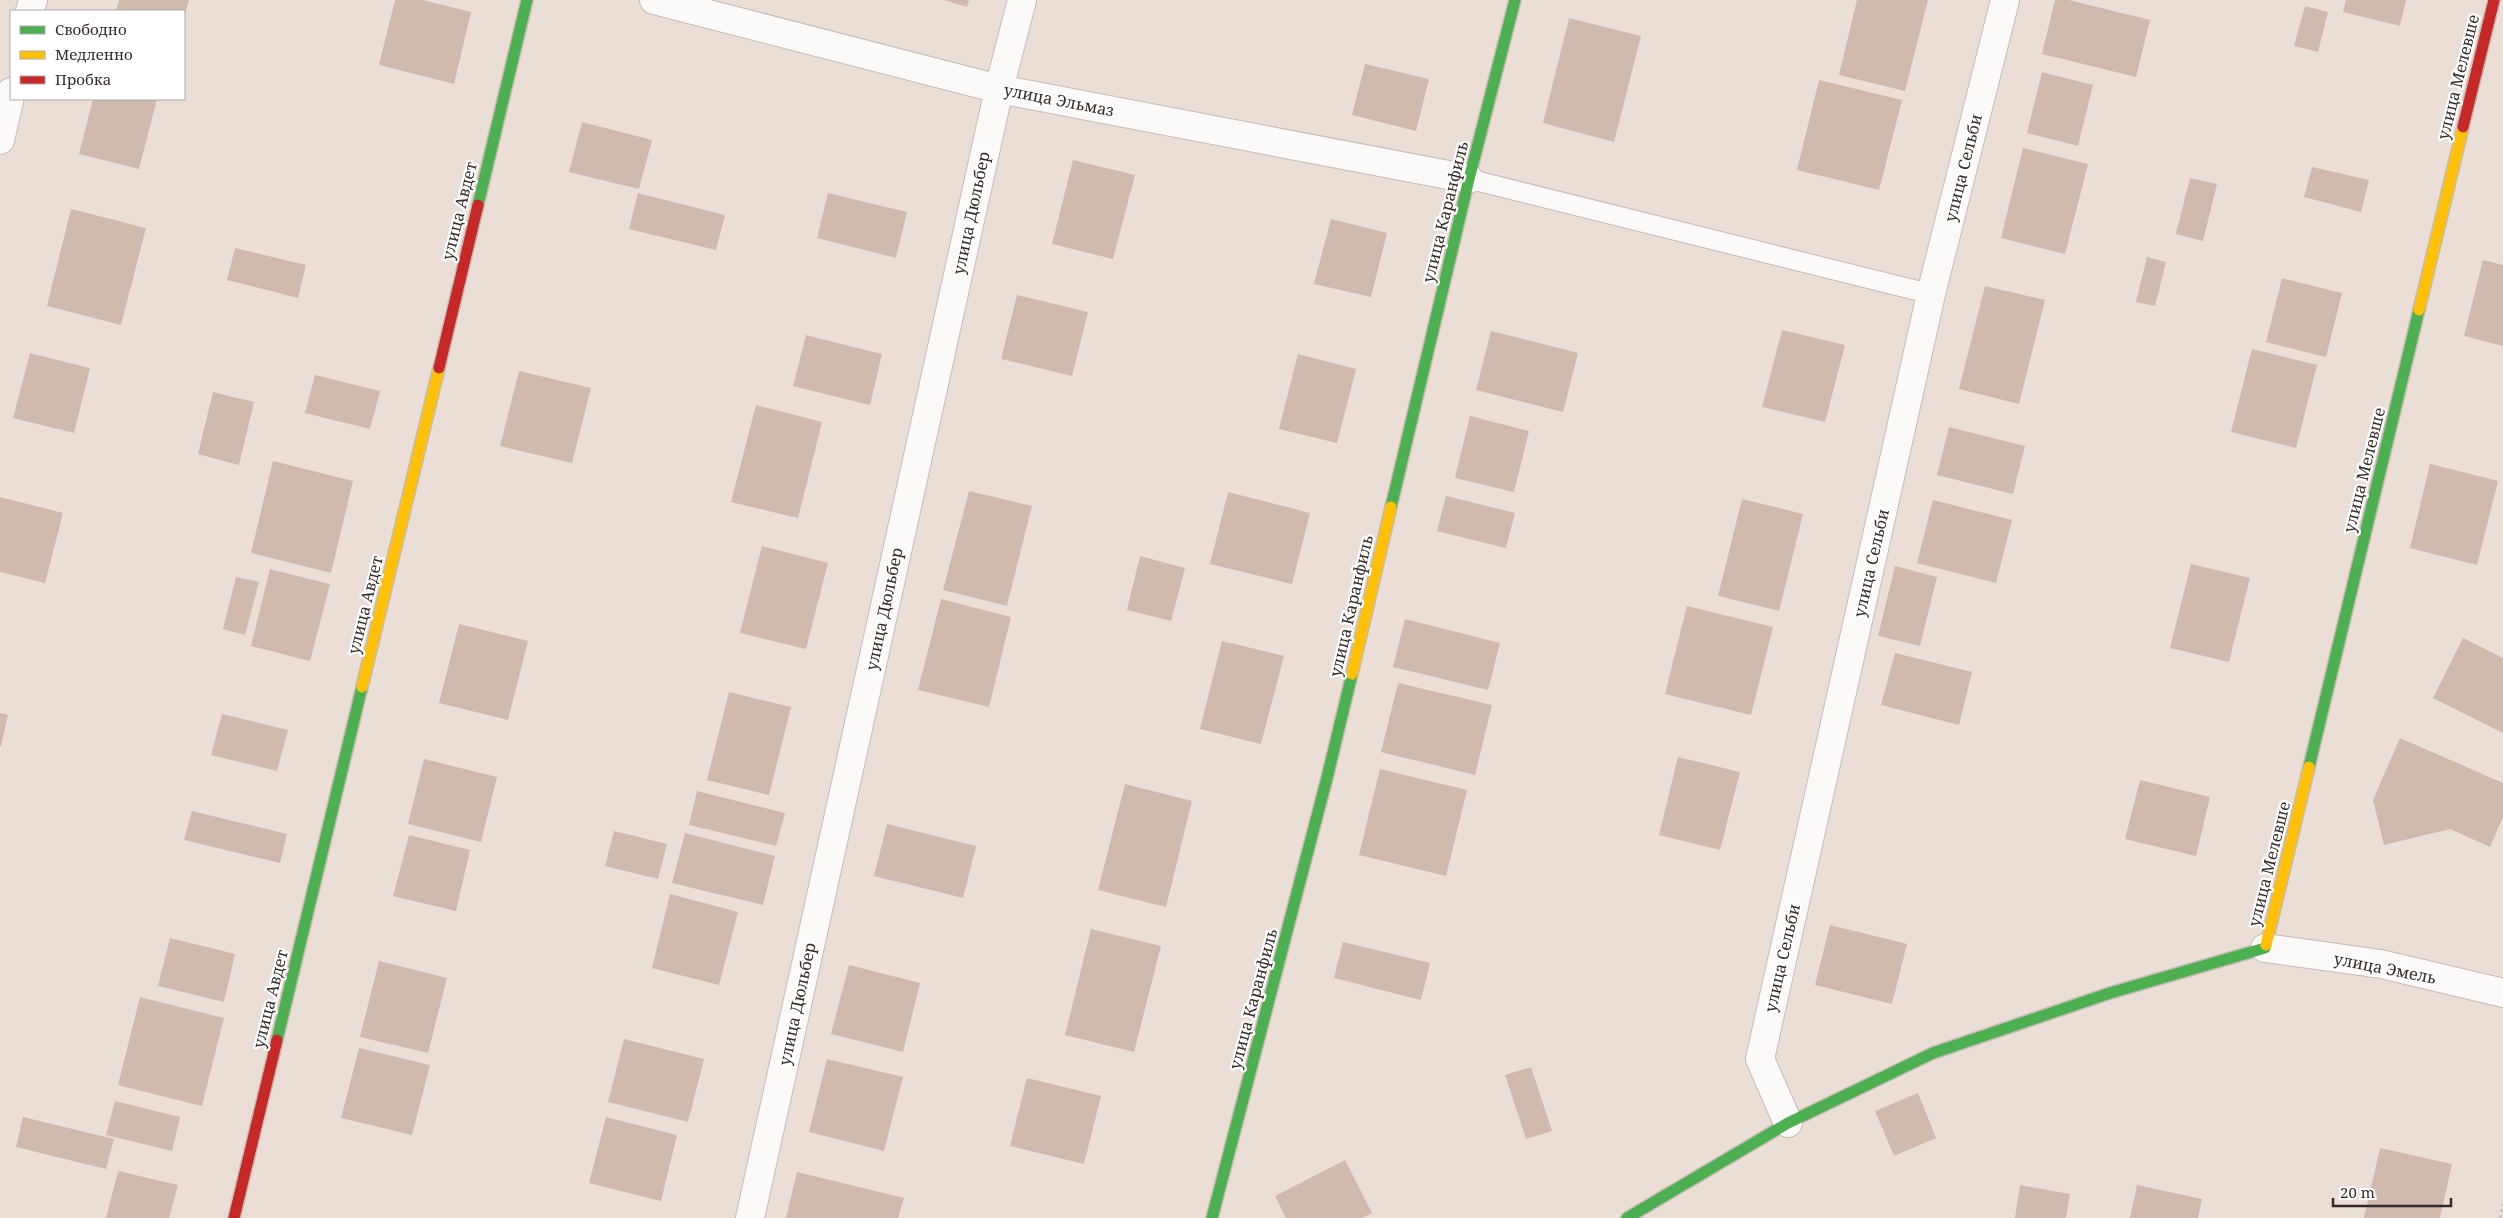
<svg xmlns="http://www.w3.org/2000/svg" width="2503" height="1218" font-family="'Noto Serif',serif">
  <rect width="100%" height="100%" fill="#ebded6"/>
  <g fill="#d0baae">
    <polygon points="119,0 189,0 184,17 184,11 116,11"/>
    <polygon points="395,0 422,0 471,12 454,84 379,65"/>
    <polygon points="944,0 969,0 967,7"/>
    <polygon points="1857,0 1928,0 1905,91 1839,75"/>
    <polygon points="2055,0 2069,0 2150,20 2136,77 2042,54"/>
    <polygon points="2346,0 2406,0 2400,26 2343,12"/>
    <polygon points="2305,6 2328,12 2318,52 2294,46"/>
    <polygon points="1569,18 1641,36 1614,142 1543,123"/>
    <polygon points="1365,64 1429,79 1416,131 1352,115"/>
    <polygon points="2042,72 2093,85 2078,146 2027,133"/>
    <polygon points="1819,80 1902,100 1879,190 1797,170"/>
    <polygon points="93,99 157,99 139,169 79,154"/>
    <polygon points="582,122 652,140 639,189 569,172"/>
    <polygon points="2023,148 2088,164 2065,254 2001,238"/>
    <polygon points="1073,160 1135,175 1113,259 1052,244"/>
    <polygon points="2312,167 2369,180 2361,212 2304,197"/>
    <polygon points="2190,178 2217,184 2203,241 2176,234"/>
    <polygon points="638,193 725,215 716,250 629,229"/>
    <polygon points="828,193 907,212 896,258 817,238"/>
    <polygon points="71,209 146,228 121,325 47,306"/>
    <polygon points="1331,219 1387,233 1371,297 1314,284"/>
    <polygon points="235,248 306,265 298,298 227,280"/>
    <polygon points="2147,257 2166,262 2155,306 2136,302"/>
    <polygon points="2483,260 2503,265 2503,346 2464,336"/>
    <polygon points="2282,278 2342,293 2326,357 2266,342"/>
    <polygon points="1985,286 2045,300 2019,404 1959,389"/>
    <polygon points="1017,295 1088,312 1072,376 1001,359"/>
    <polygon points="1782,330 1845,345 1825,422 1762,407"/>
    <polygon points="1491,331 1578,353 1563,412 1476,390"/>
    <polygon points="806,335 882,354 870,405 793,386"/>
    <polygon points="2252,349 2317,365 2296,448 2231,432"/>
    <polygon points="30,353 90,368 74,433 13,418"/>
    <polygon points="1298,354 1356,369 1337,443 1279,429"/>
    <polygon points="519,371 591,388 572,463 500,446"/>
    <polygon points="315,375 380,391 370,429 305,413"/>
    <polygon points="213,392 254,402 239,465 198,454"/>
    <polygon points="756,405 822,422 798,518 731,502"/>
    <polygon points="1470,416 1529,431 1514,492 1455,478"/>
    <polygon points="1949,427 2025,446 2013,494 1937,475"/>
    <polygon points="273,461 353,481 331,573 251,553"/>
    <polygon points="2430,464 2498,481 2477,565 2410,548"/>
    <polygon points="969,491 1032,506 1007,606 943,590"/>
    <polygon points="1228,492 1310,513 1292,584 1210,564"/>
    <polygon points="1446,496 1515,513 1506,548 1437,531"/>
    <polygon points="0,497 63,513 45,583 0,572"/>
    <polygon points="1742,499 1803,514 1779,611 1718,596"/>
    <polygon points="1933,500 2012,520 1996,583 1917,563"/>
    <polygon points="762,546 828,563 806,649 740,633"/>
    <polygon points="1140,556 1185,568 1171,621 1127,610"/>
    <polygon points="2191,564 2250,578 2229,662 2170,648"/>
    <polygon points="1895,566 1937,577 1920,646 1878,636"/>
    <polygon points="270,569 330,584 310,661 251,646"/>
    <polygon points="236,577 259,582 245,635 223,629"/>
    <polygon points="941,599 1011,617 989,707 918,690"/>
    <polygon points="1687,606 1773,627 1751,715 1665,694"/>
    <polygon points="1405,619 1500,643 1488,690 1393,667"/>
    <polygon points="459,624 528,641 508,720 439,703"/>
    <polygon points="2463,638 2503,658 2503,733 2433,698"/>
    <polygon points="1222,641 1284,656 1261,744 1200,729"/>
    <polygon points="1895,653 1972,672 1959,725 1881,705"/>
    <polygon points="1398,683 1492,705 1475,775 1381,752"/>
    <polygon points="729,692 791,707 769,795 707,780"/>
    <polygon points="0,713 8,715 1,746 0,746"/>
    <polygon points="222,714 288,730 277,771 211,755"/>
    <polygon points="2400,738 2503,783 2503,817 2490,847 2450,829 2384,845 2373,800"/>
    <polygon points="1678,757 1740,772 1720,850 1659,835"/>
    <polygon points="424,759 497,777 481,842 408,824"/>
    <polygon points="1380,769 1467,790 1446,876 1359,855"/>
    <polygon points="2140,780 2210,797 2196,856 2125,839"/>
    <polygon points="1125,784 1192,801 1166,907 1098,890"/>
    <polygon points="697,791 785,813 776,846 689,825"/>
    <polygon points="192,811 287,834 280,863 184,840"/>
    <polygon points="887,824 976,846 963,898 874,876"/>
    <polygon points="614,831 667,844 658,879 605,866"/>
    <polygon points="685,833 775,856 763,905 672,883"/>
    <polygon points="409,835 470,850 456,911 393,896"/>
    <polygon points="670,894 738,912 719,985 652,968"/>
    <polygon points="1830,925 1907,944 1892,1004 1815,985"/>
    <polygon points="1091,929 1161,946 1134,1052 1065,1035"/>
    <polygon points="170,938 235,954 224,1002 158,986"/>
    <polygon points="1343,942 1430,963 1421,1000 1334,978"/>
    <polygon points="379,961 447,978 428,1053 360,1037"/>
    <polygon points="849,965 920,983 903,1052 831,1034"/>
    <polygon points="140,997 224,1018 202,1106 118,1085"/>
    <polygon points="624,1039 704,1059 688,1122 608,1102"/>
    <polygon points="359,1048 430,1065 412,1135 341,1118"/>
    <polygon points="827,1059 903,1077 884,1151 809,1132"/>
    <polygon points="1531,1067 1552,1131 1526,1139 1505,1075"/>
    <polygon points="1027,1078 1101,1096 1084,1164 1010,1146"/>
    <polygon points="1918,1093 1936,1138 1894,1156 1875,1111"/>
    <polygon points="115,1101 180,1117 172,1151 106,1135"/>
    <polygon points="23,1117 114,1139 106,1169 16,1147"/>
    <polygon points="606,1117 677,1135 661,1201 589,1183"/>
    <polygon points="2380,1148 2452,1164 2440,1218 2364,1218"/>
    <polygon points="1345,1160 1372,1213 1362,1218 1286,1218 1275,1196"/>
    <polygon points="118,1171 178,1185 169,1218 106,1218"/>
    <polygon points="797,1172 904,1198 898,1218 786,1218"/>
    <polygon points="2020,1185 2070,1194 2066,1218 2015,1218"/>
    <polygon points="2137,1185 2202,1199 2198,1218 2130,1218"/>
  </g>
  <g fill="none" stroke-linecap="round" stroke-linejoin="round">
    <g stroke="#c6bcb6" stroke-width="21">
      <polyline id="lane" points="1469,179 1931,294"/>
    </g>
    <g stroke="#c6bcb6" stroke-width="30">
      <g id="street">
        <polyline points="654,0 999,89 1469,179"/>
        <polyline points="30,11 33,0"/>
        <polyline points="0,140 11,92"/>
        <polyline points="2265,948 2381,964 2503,993"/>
        <polyline points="1788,1123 1760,1059 1931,294 2005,0"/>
        <polyline points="750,1218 999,89 1022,0"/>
      </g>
    </g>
    <g stroke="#c6bcb6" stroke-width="14">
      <g id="fast">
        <polyline points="478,205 527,0"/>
        <polyline points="1391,507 1469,179 1515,0"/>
        <polyline points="2309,767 2419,310"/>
        <polyline points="277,1040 362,687"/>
        <polyline points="1212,1218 1327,778 1352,674"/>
        <polyline points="1627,1218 1788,1123 1933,1053 2110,993 2265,948 2266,945"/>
      </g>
    </g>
    <g stroke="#c6bcb6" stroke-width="14">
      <g id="slow">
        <polyline points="2419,310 2463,127"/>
        <polyline points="1352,674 1391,507"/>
        <polyline points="362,687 439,368"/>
        <polyline points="2266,945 2309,767"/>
      </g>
    </g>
    <g stroke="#c6bcb6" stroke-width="14">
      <g id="jam">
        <polyline points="2463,127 2494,0"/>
        <polyline points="439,368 478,205"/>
        <polyline points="234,1218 277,1040"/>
      </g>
    </g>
    <polyline stroke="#c6c1bf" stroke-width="3" stroke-dasharray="2.5 4" stroke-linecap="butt" points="2500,1218 2503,1204"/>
    <use href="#lane" stroke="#fcfaf9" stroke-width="19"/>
    <use href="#street" stroke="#fcfaf9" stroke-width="28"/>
    <use href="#fast" stroke="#4caf50" stroke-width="11"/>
    <use href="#slow" stroke="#ffc107" stroke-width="11"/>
    <use href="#jam" stroke="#c62828" stroke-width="11"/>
  </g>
  <g text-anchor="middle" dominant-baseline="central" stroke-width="4.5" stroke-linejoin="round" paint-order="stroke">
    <g font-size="16" fill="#342b27" stroke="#fff">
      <text transform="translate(2458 77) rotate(-76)">улица Мелевше</text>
      <text transform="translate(1059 100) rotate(11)">улица Эльмаз</text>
      <text transform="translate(1963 168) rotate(-76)">улица Сельби</text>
      <text transform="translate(459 211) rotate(-76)">улица Авдет</text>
      <text transform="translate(1445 212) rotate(-76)">улица Каранфиль</text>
      <text transform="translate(971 213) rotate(-78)">улица Дюльбер</text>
      <text transform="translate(2364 470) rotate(-76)">улица Мелевше</text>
      <text transform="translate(1871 563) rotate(-77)">улица Сельби</text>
      <text transform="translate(365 605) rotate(-76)">улица Авдет</text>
      <text transform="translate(1351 606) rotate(-77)">улица Каранфиль</text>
      <text transform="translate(884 609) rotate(-78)">улица Дюльбер</text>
      <text transform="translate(2269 864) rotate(-76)">улица Мелевше</text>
      <text transform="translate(1782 958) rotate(-77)">улица Сельби</text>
      <text transform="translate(2385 968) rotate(11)">улица Эмель</text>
      <text transform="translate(270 999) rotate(-76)">улица Авдет</text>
      <text transform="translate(1253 999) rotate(-75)">улица Каранфиль</text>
      <text transform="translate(797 1004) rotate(-78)">улица Дюльбер</text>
    </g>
  </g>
  <rect x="10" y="10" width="175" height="90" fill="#ffffff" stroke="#aeaaa9"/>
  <rect x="20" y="26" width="25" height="8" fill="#4caf50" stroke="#aeaaa9"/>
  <text x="55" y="35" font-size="15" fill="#342b27">Свободно</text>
  <rect x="20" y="51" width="25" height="8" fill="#ffc107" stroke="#aeaaa9"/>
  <text x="55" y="60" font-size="15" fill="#342b27">Медленно</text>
  <rect x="20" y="76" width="25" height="8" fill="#c62828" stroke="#aeaaa9"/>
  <text x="55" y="85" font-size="15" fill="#342b27">Пробка</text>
  <path d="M2333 1198v8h118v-8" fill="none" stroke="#342b27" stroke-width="2.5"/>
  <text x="2340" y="1198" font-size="15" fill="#342b27" stroke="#ffffff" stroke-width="4" paint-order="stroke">20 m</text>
</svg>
